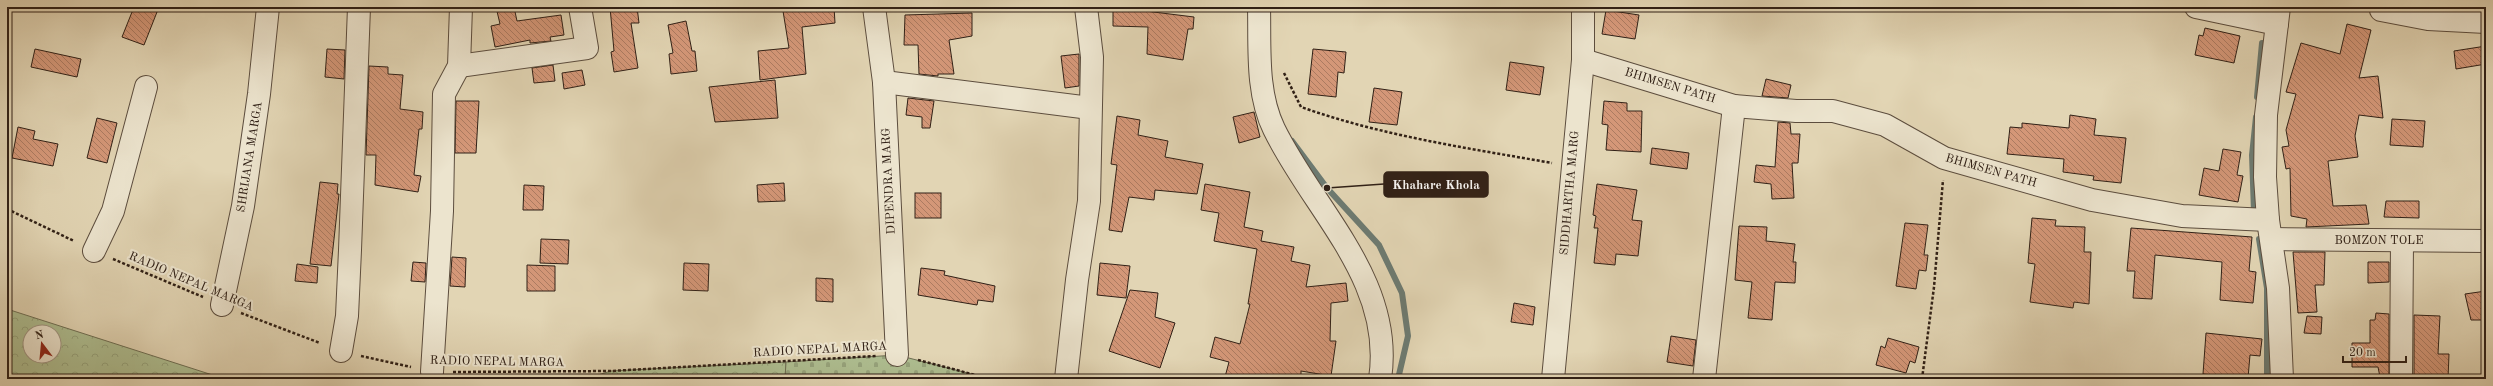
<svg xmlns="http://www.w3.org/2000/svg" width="2493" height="386" font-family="'Old Standard TT',serif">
  <defs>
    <pattern id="forest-crowns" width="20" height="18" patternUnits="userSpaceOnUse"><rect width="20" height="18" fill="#aebe91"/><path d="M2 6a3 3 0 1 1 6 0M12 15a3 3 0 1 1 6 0" fill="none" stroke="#96a37c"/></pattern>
    <pattern id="cemetery-stones" width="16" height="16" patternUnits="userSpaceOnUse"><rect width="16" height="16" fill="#aebe91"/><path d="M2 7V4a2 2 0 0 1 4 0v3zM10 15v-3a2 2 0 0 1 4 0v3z" fill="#96a37c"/></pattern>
    <pattern id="building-back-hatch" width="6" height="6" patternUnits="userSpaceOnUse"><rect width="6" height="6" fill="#d49778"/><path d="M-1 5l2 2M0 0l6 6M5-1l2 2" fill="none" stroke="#ac7b61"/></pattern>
  </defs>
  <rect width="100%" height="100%" fill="#e2d5b4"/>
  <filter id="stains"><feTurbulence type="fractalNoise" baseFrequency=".005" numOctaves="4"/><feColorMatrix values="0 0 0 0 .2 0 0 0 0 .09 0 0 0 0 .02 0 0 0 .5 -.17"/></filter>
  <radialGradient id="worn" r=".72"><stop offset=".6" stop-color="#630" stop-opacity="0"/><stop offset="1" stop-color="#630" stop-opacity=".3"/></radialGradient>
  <g fill="url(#forest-crowns)" stroke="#6f6f54" fill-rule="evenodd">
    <path d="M 7,309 L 225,379 L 7,379 ZM 30,332 L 54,332 L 54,356 L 30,356 Z"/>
    <polygon points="786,362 785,379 585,379 611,371"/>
  </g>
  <polygon fill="url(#cemetery-stones)" stroke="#6f6f54" points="897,355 991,379 785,379 786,362"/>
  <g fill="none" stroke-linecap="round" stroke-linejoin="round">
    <g stroke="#6d7b72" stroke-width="6">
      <polyline points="2257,97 2262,43"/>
      <polyline points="1292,141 1327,188 1379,245 1402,293 1408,336 1398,379"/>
      <polyline points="2254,212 2252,155 2256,117"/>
      <polyline points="2259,239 2267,288 2267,379"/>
    </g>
  </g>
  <g fill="url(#building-back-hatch)" stroke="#302016">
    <polygon points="134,7 143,7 157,12 144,45 122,37"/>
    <polygon points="496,7 514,7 517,21 561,15 564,35 550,37 551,41 530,43 530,40 495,47 491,26 500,24"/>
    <polygon points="610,7 637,7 639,23 631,23 638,68 614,72 611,52 614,51"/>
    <polygon points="818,7 834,7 835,23 802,27 806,74 760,80 758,51 789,48 783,11"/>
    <polygon points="1113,7 1194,17 1193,29 1188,29 1183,60 1147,54 1148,27 1113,26"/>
    <polygon points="1606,10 1639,15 1635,39 1602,34"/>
    <polygon points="972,13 972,36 949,40 954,74 938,74 938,76 919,74 918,45 904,45 905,15"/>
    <polygon points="686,21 692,51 695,51 697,71 671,74 669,54 673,53 668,25"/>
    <polygon points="2347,24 2371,30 2359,78 2378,76 2383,118 2359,115 2355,136 2358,157 2328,161 2333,206 2366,205 2369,224 2306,227 2307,219 2291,216 2290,168 2286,169 2282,147 2289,146 2286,130 2296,94 2286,92 2301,43 2340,54"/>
    <polygon points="2205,28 2240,36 2234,63 2195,55 2199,35 2203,36"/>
    <polygon points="2486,46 2486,64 2456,69 2454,51"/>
    <polygon points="35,49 81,59 77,77 31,67"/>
    <polygon points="327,49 345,50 344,79 325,77"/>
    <polygon points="1313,49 1346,52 1344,73 1338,72 1336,97 1308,94"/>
    <polygon points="1079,54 1079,86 1065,88 1061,56"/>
    <polygon points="1510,62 1544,67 1540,95 1506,90"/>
    <polygon points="553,65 555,81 534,83 532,68"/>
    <polygon points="369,66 388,67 388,74 403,75 400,109 423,112 422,129 419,129 414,175 421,176 418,192 375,185 376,155 366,155"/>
    <polygon points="582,70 585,85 564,89 562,73"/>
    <polygon points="1766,79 1791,85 1788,98 1762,96"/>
    <polygon points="775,80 778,118 715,122 709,87"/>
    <polygon points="1374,88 1402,92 1397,125 1369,122"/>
    <polygon points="908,98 934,101 930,128 922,128 922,117 906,115"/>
    <polygon points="456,101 479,101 476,153 455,153"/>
    <polygon points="1604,101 1627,103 1627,111 1642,111 1641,152 1606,150 1608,125 1602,124"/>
    <polygon points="1254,112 1260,137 1239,143 1233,117"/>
    <polygon points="2070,115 2096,119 2094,135 2126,138 2121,183 2093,180 2094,176 2063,172 2064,159 2007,154 2010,127 2022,128 2022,123 2069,128"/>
    <polygon points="1117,116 1140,120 1138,135 1168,141 1165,157 1203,164 1197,194 1155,190 1154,200 1129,197 1122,232 1109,230 1117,165 1111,164"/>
    <polygon points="97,118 117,123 107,163 87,158"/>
    <polygon points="2392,119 2425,121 2423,147 2390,145"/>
    <polygon points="1778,122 1790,123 1791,134 1800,134 1798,163 1792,163 1794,198 1772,199 1771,184 1754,182 1756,165 1775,167"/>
    <polygon points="18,127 35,131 33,139 58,144 53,166 12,158"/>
    <polygon points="1652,148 1689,153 1687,169 1650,164"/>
    <polygon points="2223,149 2241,152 2237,175 2243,176 2238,202 2199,195 2204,168 2219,171"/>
    <polygon points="320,182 338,184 337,194 339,194 331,266 310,264"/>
    <polygon points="784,183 785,201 758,202 757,185"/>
    <polygon points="1205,184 1250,192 1244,227 1263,231 1261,241 1294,247 1291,261 1310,265 1306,287 1346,283 1348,301 1331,303 1330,341 1336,341 1331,376 1301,371 1301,379 1235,379 1225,377 1229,362 1210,357 1215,337 1240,344 1250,304 1248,304 1257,249 1214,241 1219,213 1201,210"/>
    <polygon points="1597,184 1637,190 1632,220 1642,221 1638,256 1616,254 1615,265 1594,263 1598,228 1594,228 1596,216 1593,215"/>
    <polygon points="524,185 544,186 543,210 523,210"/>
    <rect x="915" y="193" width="26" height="25"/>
    <polygon points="2386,201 2419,201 2419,218 2384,217"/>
    <polygon points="2032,218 2056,220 2055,226 2085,227 2084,252 2091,252 2089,304 2074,302 2073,308 2030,302 2035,264 2028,263"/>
    <polygon points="1905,223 1928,225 1924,255 1928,255 1926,271 1919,270 1916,289 1896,286"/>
    <polygon points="1739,226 1767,227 1766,241 1795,244 1793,262 1796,262 1795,283 1775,282 1772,320 1748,318 1752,282 1735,280"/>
    <polygon points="2131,228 2252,237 2249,271 2256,272 2253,303 2220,300 2222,262 2155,255 2152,299 2133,298 2135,271 2127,271"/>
    <polygon points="541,239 569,240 568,264 540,263"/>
    <polygon points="2293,252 2325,252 2324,285 2315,285 2317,312 2298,313"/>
    <polygon points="452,257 466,258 465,287 450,286"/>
    <polygon points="413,262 426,263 425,282 411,281"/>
    <polygon points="2368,262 2389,262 2389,282 2368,283"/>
    <polygon points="684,263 709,264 708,291 683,290"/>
    <polygon points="1100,263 1130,266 1126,298 1097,295"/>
    <polygon points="297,264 318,267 317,283 295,281"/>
    <polygon points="527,265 555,266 555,291 527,291"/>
    <polygon points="921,268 945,271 944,275 995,286 993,302 978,300 977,305 918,295"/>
    <polygon points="816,278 833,279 833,302 816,301"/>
    <polygon points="1130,290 1158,293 1155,317 1175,323 1160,368 1109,351"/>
    <polygon points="2486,291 2486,320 2471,320 2465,294"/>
    <polygon points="1514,303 1535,307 1533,325 1511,322"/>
    <polygon points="2376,313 2389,314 2389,377 2380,377 2378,367 2352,367 2352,343 2370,343 2370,320 2375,320"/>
    <polygon points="2414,315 2440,316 2438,354 2449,354 2448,379 2414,378"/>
    <polygon points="2307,316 2322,317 2321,334 2304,333"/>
    <polygon points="2206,333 2262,339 2260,356 2250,355 2248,378 2203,374"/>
    <polygon points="1671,336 1696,340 1693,366 1667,362"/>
    <polygon points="1888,338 1919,347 1915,363 1910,361 1906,373 1876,365 1881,346 1885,348"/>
  </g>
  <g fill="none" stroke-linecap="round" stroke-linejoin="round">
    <g stroke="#5c4d3e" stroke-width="24">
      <g id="minor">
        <polyline points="874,7 884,82 897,355"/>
        <path d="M 1259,7 C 1260,47 1256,92 1274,129 C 1314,211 1395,281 1380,379"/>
        <polyline points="2196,7 2277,24"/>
        <polyline points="2279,7 2266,115 2265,177 2268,220 2278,288 2282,379"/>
        <polyline points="2381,10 2428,19 2486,22"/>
        <polyline points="1583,60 1734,106 1796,111 1833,111 1885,125 1944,158 2092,200 2182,216 2268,220"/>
        <polyline points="459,66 587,48 580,7"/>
        <polyline points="884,82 1090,108"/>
        <polyline points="2272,239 2486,241"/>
        <polyline points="94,251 113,211 146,87"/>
        <polyline points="222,305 243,206 259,94 268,7"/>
        <polyline points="341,351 347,316 350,250 359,7"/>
        <polyline points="432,372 442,211 444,94 459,66 461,7"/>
        <polyline points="1066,379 1077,280 1089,201 1092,57 1086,7"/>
        <polyline points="1553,379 1583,60 1583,7"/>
        <polyline points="1704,379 1734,106"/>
        <polyline points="2401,379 2402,242"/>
      </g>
    </g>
    <g stroke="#302016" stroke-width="2.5" stroke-dasharray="3 2" stroke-linecap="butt">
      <path d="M 1284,73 L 1301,107 C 1383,136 1467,148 1552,163"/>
      <polyline points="7,209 74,241"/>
      <polyline points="113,259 203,297"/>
      <polyline points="241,313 320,343"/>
      <polyline points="361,356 411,367"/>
      <polyline points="918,360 991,379"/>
      <polyline points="453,372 611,371 876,356"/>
      <polyline points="1922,379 1934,287 1943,180"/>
    </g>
    <use href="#minor" stroke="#ece4ce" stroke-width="22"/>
  </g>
  <g text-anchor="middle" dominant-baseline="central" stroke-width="4" stroke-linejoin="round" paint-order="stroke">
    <g font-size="12" fill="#302016" stroke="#ece4ce">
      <text transform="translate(1670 86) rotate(17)">BHIMSEN PATH</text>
      <text transform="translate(250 157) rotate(-81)">SHRIJANA MARGA</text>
      <text transform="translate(1991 171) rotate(16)">BHIMSEN PATH</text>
      <text transform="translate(889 181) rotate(-93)">DIPENDRA MARG</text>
      <text transform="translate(1570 193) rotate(-85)">SIDDHARTHA MARG</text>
      <text x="2379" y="241">BOMZON TOLE</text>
      <text transform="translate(191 282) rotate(23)">RADIO NEPAL MARGA</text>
      <text transform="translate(820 350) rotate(-3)">RADIO NEPAL MARGA</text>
      <text transform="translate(497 362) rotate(1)">RADIO NEPAL MARGA</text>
    </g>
  </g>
  <path fill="none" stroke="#302016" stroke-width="1.5" d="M1327 188L1384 184"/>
  <circle fill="#302016" stroke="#ece4ce" stroke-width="1.5" cx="1327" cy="188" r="4"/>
  <rect fill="#302016" stroke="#302016" stroke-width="1.5" x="1384" y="172" width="104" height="25" rx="4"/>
  <g font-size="13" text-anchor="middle" font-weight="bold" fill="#fff">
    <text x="1436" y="189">Khahare Khola</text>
  </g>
  <rect width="2493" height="386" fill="none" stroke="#e2d5b4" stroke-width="24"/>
  <rect x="8" y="8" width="2477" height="370" fill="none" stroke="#302016" stroke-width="2"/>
  <rect x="12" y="12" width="2469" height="362" fill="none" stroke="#302016"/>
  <g transform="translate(42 344) rotate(344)"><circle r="19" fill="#ece4ce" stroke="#a19684"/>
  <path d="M0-3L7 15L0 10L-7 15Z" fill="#8f2418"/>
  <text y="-6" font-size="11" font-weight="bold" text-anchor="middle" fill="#302016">N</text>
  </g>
  <path d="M2343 356v6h63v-6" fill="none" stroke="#302016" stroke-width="2"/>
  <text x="2349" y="356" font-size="12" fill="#302016" stroke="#ece4ce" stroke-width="3" paint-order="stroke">20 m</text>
  <rect width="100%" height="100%" filter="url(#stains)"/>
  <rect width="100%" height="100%" fill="url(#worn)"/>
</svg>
